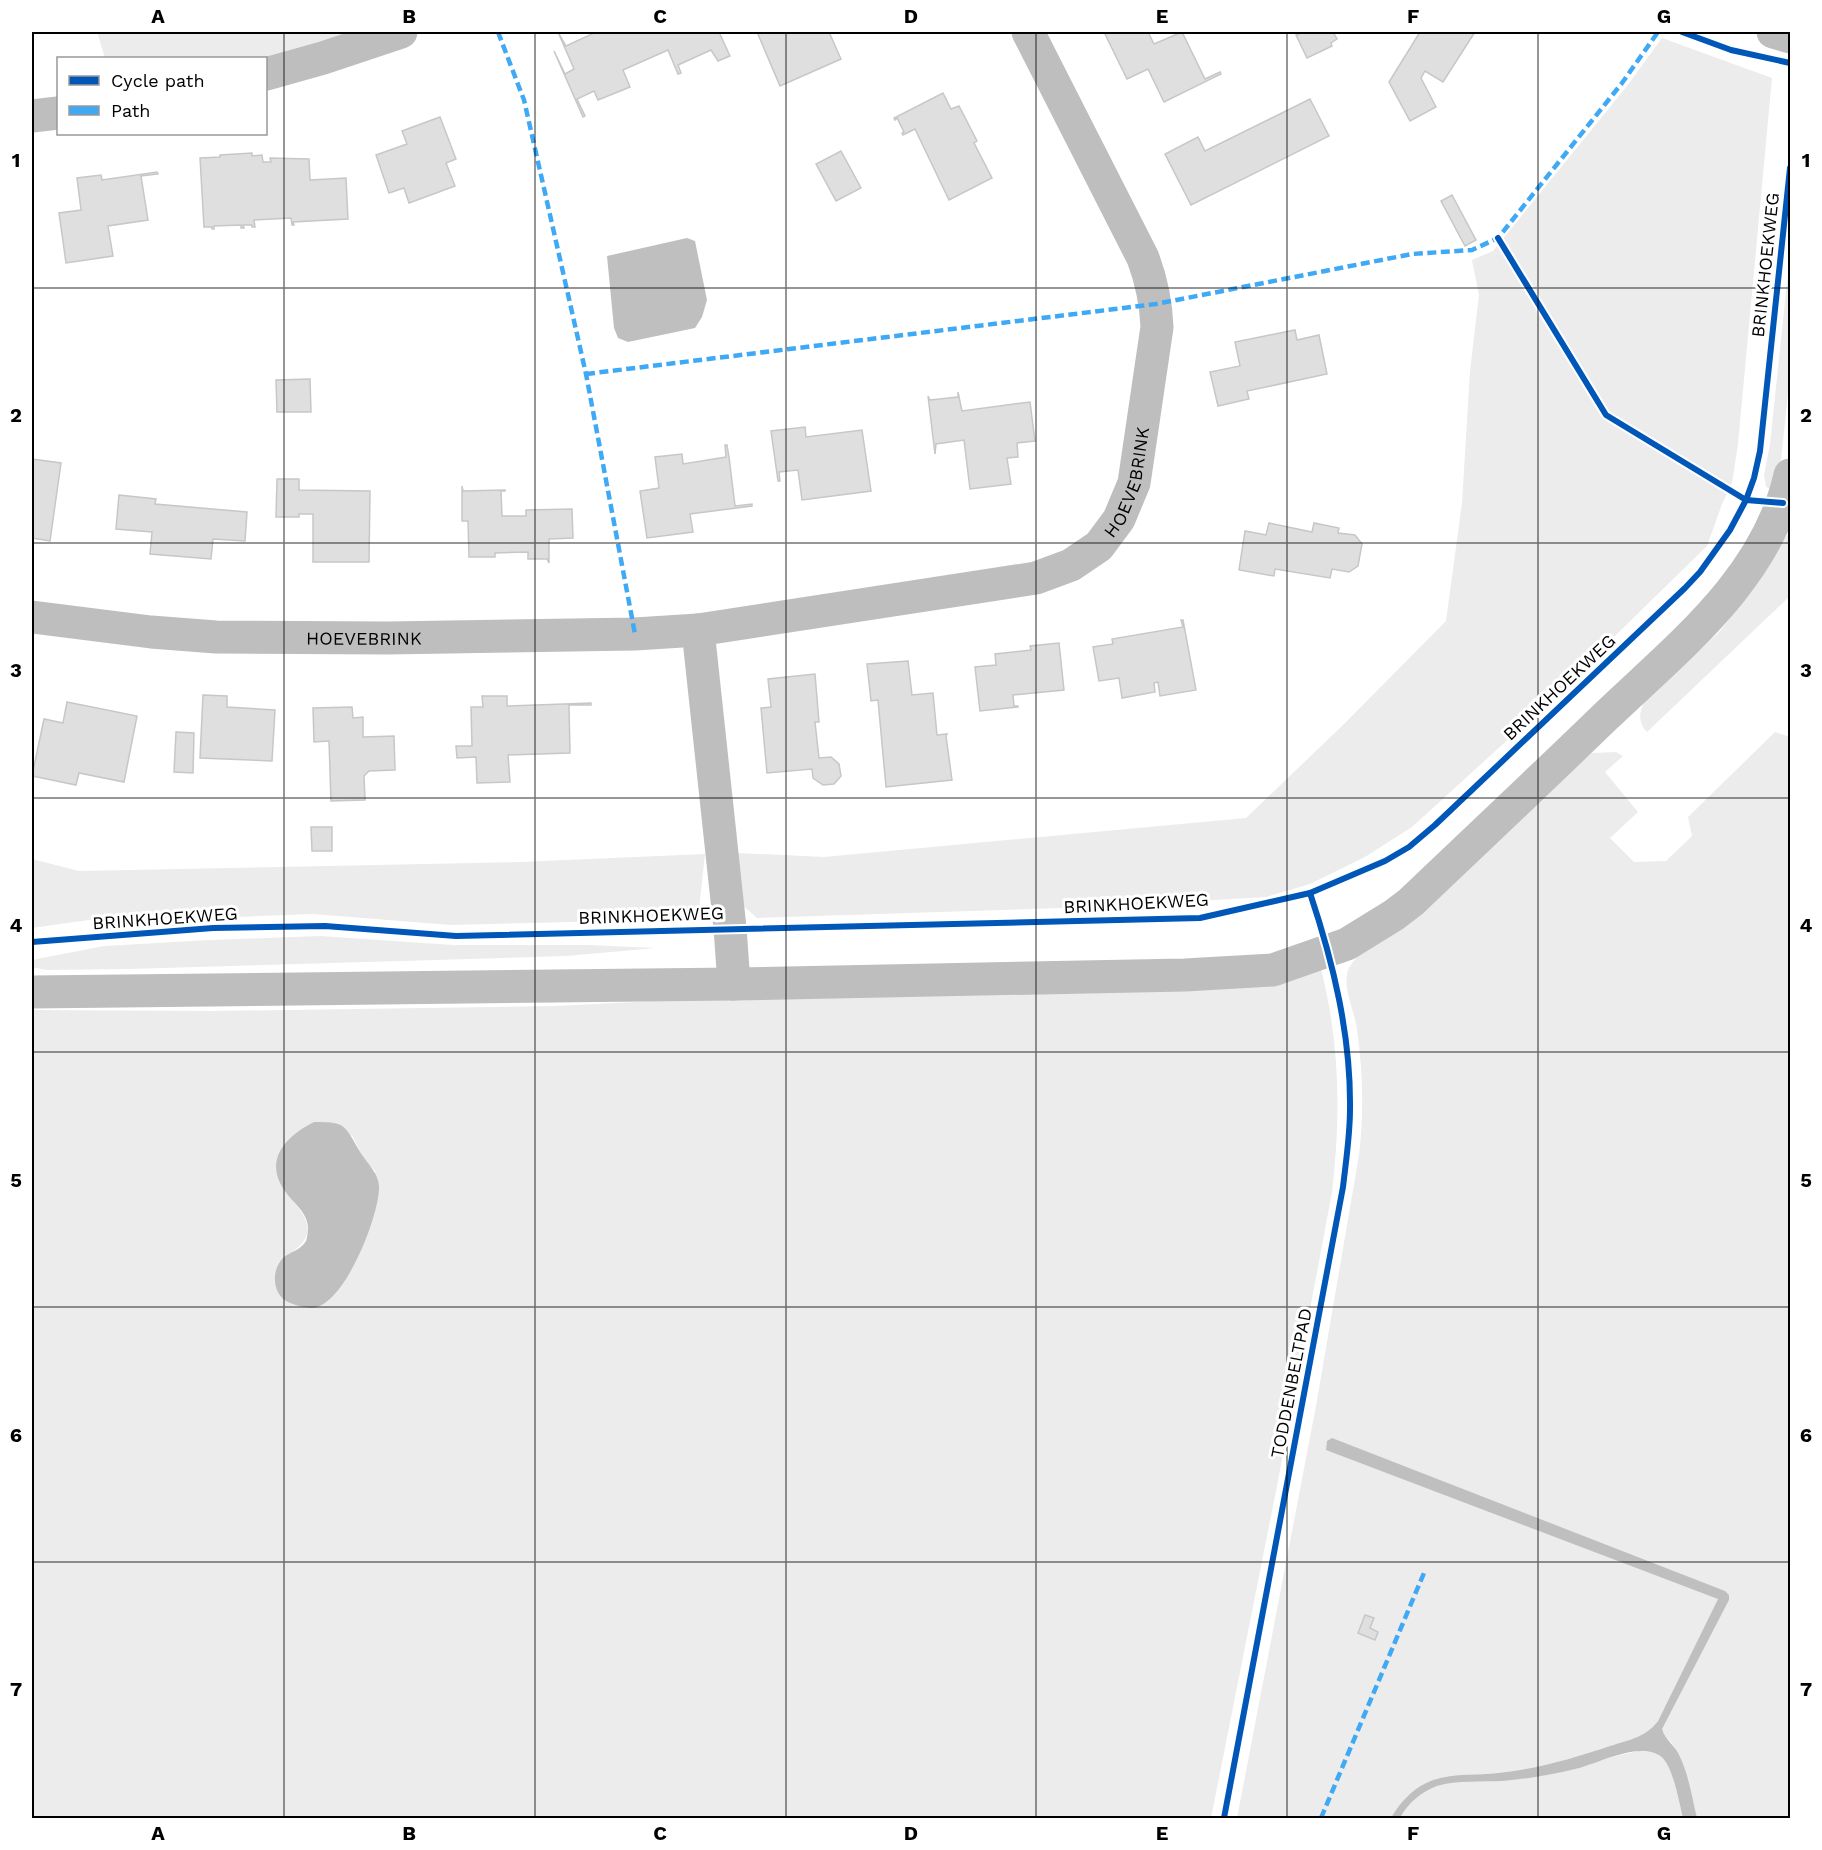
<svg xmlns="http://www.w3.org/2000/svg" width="1822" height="1850" font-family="'Work Sans',sans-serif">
  <rect width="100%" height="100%" fill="#fff"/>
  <g fill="#ececec" fill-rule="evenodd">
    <polygon points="97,32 362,32 266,58 105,58"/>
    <polygon points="1662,38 1772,78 1738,444 1732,483 1722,504 1707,546 1525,724 1412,827 1365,857 1310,884 1266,897 1094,907 757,918 741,904 738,853 824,857 1246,818 1343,725 1446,621 1462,503 1470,371 1479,295 1472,260 1493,251 1627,86"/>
    <polygon points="1790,254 1790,374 1781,460 1773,490 1766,487 1764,475 1770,444"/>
    <path d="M 1790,531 L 1790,596 L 1647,732 C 1638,723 1639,713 1644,703 L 1721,630 L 1756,583 Z"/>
    <path d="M 1775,732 L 1790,737 L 1790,1818 L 1697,1818 L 1683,1764 L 1672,1743 L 1662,1733 L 1662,1726 L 1729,1600 L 1718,1599 L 1658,1721 C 1646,1737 1629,1740 1610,1746 C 1574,1758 1537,1769 1498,1773 C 1474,1776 1449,1772 1426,1783 C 1411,1790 1399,1804 1391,1818 L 1237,1818 L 1316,1406 L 1359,1155 C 1364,1114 1363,1071 1357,1030 C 1355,1012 1344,992 1347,975 C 1348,966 1354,961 1359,955 L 1592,753 L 1616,752 L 1623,756 L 1605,772 L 1638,812 L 1610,838 L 1634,862 L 1666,861 L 1692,836 L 1688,817 Z"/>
    <polygon points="705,854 698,919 451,925 313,914 207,918 103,918 32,928 32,859 79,871 520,862"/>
    <polygon points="320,936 453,945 588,945 656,948 566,956 470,959 128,969 46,970 32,967 32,960 104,946 210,940"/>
    <path d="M 1321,969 C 1340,1043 1341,1117 1332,1192 L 1277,1486 L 1211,1818 L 32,1818 L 32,1010 L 213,1011 L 554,1006 ZM 352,1135 L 364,1159 L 376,1172 L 274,1283 L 284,1257 C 320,1237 310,1219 286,1193 Z"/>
    <path d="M 1639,1751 C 1647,1752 1657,1751 1663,1757 C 1674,1768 1679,1803 1683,1818 L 1400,1818 C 1408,1803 1420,1792 1437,1786 C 1465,1777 1503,1782 1533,1777 C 1569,1772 1603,1757 1639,1751 Z"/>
  </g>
  <g fill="#bfbfbf">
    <polygon points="687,238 695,241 707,300 702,317 695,328 628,342 618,338 614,328 607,256"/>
    <path d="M 314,1122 C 345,1122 344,1124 359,1150 C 366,1163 380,1173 379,1189 C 378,1218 345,1304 313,1308 C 304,1308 294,1305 286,1301 C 272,1292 271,1269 284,1257 C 290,1252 301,1250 306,1241 C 307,1239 308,1231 308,1228 C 308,1214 295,1204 287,1194 C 262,1162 284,1137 314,1122 Z"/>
    <path d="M 1332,1438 L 1725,1591 L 1729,1595 L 1729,1600 L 1662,1729 C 1665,1740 1676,1746 1680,1757 C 1689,1776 1692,1798 1697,1818 L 1683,1818 C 1679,1803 1673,1763 1659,1755 C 1637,1742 1597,1764 1575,1769 C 1551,1775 1526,1779 1502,1781 C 1481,1782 1458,1780 1437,1786 C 1421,1792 1408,1803 1400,1818 L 1391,1818 C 1399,1804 1411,1790 1426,1783 C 1449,1772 1474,1776 1498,1773 C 1537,1769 1574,1758 1610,1746 C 1629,1740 1646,1737 1658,1721 L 1718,1599 L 1326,1450 L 1327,1441 Z"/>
  </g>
  <g fill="#dfdfdf" stroke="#c7c7c7" stroke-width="1.5">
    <polygon points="558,32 566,46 592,34 591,32 719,32 730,56 718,61 711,50 678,65 681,73 678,74 668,50 623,70 630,87 598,100 594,91 577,99 585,116 583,117 554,51 565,74 574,69"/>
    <polygon points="757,32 829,32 841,59 780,86"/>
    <polygon points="1104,32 1148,32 1154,44 1182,32 1205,79 1220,72 1221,74 1164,102 1148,69 1127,79"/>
    <polygon points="1303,32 1333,32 1337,39 1331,43 1332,46 1307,58 1296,35"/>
    <polygon points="1420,32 1475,32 1443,82 1425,71 1421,78 1436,107 1410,121 1389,82"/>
    <polygon points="943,93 951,109 959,106 977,141 974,143 992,178 949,200 915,129 903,135 902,133 904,132 897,118 895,120 894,118"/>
    <polygon points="1310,99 1329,136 1191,205 1165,154 1198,137 1205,151"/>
    <polygon points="440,117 456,159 446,163 455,186 409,203 404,188 389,193 376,155 407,144 402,131"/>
    <polygon points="841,151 861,188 836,201 816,164"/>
    <polygon points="252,153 252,156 262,155 263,162 271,162 270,158 309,159 310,180 346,178 348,219 293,222 294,225 292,225 291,218 254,220 255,227 252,227 252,225 243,225 244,228 241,228 241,225 214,226 214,229 212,229 212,227 204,227 200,158 220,157 220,155"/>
    <polygon points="157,172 158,174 141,176 148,220 108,226 113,256 66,263 59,213 81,210 77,178 101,175 102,180"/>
    <polygon points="1452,195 1476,240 1465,246 1441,201"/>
    <polygon points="1295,330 1297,340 1319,335 1327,374 1247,391 1249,399 1218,406 1210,372 1240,366 1235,342"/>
    <polygon points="310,379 311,412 277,412 276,380"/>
    <polygon points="958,392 962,411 1030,402 1035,441 1017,443 1018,457 1007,458 1011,484 970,489 964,440 936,444 935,454 928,396 930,400 958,397"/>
    <polygon points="805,427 806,437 862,430 871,491 802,500 798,470 779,472 780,481 778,481 771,431"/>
    <polygon points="725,445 727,445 729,457 735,506 752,504 752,506 690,514 693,532 647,538 640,491 659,488 655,457 682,454 683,464 726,457"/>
    <polygon points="32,459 61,463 50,541 32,538"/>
    <polygon points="277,479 299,479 299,490 370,491 369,562 313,562 313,514 299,514 299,517 276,517"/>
    <polygon points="462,486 463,491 505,490 505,491 501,491 502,516 526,516 526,510 572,509 573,538 549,539 549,563 547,559 528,559 528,552 495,553 495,557 469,557 468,521 462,521"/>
    <polygon points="119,495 156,499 155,504 247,512 245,541 213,539 211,559 150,554 152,532 116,529"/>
    <polygon points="1269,523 1312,532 1314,523 1339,528 1338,533 1355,535 1362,544 1358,566 1349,572 1332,569 1330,578 1275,569 1274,576 1239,570 1245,531 1266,535"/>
    <polygon points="1181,620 1183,620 1196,690 1160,696 1158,682 1154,683 1155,692 1122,698 1119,678 1099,681 1093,647 1113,644 1112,639 1183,627"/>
    <polygon points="1059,643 1064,690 1013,695 1014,706 1018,706 1018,707 980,711 975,667 996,665 995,654 1031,650 1030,646"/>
    <polygon points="908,661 912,695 933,693 937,735 947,734 946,736 952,780 886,787 878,700 871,701 867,664"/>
    <polygon points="815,674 819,722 815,722 819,758 831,757 839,764 841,776 834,784 823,785 813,778 812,769 767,773 761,708 771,707 768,679"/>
    <polygon points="203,695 227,696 227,707 275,710 272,761 200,758"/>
    <polygon points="482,696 507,696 507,706 591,703 591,705 569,705 570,753 508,755 510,782 477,783 476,757 457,758 456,746 472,746 471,707 483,707"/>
    <polygon points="67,702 137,716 124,782 79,773 76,785 32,776 44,719 63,723"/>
    <polygon points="352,707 353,718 363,717 363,737 394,736 395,770 369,771 364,776 365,800 331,801 329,741 314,742 313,708"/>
    <polygon points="176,732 194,733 193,773 174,772"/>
    <polygon points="311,827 332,827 332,851 312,851"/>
    <polygon points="1365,1615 1374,1618 1370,1628 1378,1632 1375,1640 1358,1633"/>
  </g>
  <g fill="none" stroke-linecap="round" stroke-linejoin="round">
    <g stroke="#bebebe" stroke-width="33">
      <polyline points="1773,32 1790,37"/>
      <polyline points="266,74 323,58 401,32"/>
      <polyline points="32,116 58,113"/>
      <path id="s1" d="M 32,617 L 151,632 L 216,637 L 388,638 L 635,634 L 698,630 L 1036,578 L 1071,565 L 1099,546 L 1119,519 L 1134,483 L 1157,327 C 1156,302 1152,282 1143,258 L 1028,32"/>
      <polyline points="698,630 730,928 734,984"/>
      <path d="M 32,992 L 734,984 L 1185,975 L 1273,970 L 1347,944 L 1394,915 L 1411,902 C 1476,840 1541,779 1605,717 C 1678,647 1767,579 1790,475"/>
    </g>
    <g stroke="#3fa9f5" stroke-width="4.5" stroke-dasharray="9 4.5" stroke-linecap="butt">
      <polyline points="498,32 524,100 586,374 635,634"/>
      <polyline points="586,374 1156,304 1412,254 1472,250 1498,238 1622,83 1658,32"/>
      <polyline points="1321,1818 1424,1573"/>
    </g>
    <g stroke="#fff" stroke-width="10">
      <g id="cycleway">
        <polyline points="1682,32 1731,50 1790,63"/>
        <polyline points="1498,238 1606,415 1746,500 1783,503"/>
        <polyline points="32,942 213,928 325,926 456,936 1200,918 1310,893 1385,861 1409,847 1435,825 1685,588 1700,572 1730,530 1746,500 1754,478 1760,451 1790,168"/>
        <path d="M 1224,1818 L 1343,1187 C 1346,1161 1350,1135 1350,1109 C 1351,1035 1333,962 1310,893"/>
      </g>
    </g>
    <use href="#cycleway" stroke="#0057b8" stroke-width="6"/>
  </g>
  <path fill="none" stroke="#000" stroke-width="1.5" stroke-opacity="0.55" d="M 284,32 L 284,1818M 535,32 L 535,1818M 786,32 L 786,1818M 1036,32 L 1036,1818M 1287,32 L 1287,1818M 1538,32 L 1538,1818M 32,288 L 1790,288M 32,543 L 1790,543M 32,798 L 1790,798M 32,1052 L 1790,1052M 32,1307 L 1790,1307M 32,1562 L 1790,1562"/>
  <g text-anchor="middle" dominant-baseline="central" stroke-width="6" stroke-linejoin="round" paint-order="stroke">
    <g font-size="18" fill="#000" stroke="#fff">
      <text transform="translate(1765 265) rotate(-84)">BRINKHOEKWEG</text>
      <text stroke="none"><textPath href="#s1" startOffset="1152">HOEVEBRINK</textPath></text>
      <text stroke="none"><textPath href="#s1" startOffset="333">HOEVEBRINK</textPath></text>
      <text transform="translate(1559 687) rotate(-43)">BRINKHOEKWEG</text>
      <text transform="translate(1136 903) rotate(-3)">BRINKHOEKWEG</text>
      <text transform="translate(651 915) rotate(-2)">BRINKHOEKWEG</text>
      <text transform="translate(165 918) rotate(-4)">BRINKHOEKWEG</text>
      <text transform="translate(1291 1383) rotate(-79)">TODDENBELTPAD</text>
    </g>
  </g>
  <rect width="1822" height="1850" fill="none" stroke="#ffffff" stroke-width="66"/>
  <rect x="57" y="57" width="210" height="78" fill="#ffffff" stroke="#999999" stroke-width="1.5"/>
  <rect x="69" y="76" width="30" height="9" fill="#0057b8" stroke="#999999" stroke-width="1.5"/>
  <text x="111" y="87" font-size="18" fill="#000000">Cycle path</text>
  <rect x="69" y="106" width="30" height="9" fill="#3fa9f5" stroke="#999999" stroke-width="1.5"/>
  <text x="111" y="117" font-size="18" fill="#000000">Path</text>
  <rect x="33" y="33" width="1756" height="1784" fill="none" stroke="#000" stroke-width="2"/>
  <g font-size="20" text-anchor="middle" font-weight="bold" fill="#000">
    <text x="158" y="23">A</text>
    <text x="409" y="23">B</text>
    <text x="660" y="23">C</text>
    <text x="911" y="23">D</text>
    <text x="1162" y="23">E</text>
    <text x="1413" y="23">F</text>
    <text x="1664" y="23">G</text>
    <text x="16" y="167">1</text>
    <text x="1806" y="167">1</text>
    <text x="16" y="422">2</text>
    <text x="1806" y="422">2</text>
    <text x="16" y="677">3</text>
    <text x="1806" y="677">3</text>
    <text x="16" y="932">4</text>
    <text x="1806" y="932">4</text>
    <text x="16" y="1187">5</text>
    <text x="1806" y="1187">5</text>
    <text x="16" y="1442">6</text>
    <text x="1806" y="1442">6</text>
    <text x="16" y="1696">7</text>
    <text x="1806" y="1696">7</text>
    <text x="158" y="1840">A</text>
    <text x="409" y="1840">B</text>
    <text x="660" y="1840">C</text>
    <text x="911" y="1840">D</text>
    <text x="1162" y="1840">E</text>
    <text x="1413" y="1840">F</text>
    <text x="1664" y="1840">G</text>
  </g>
</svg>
